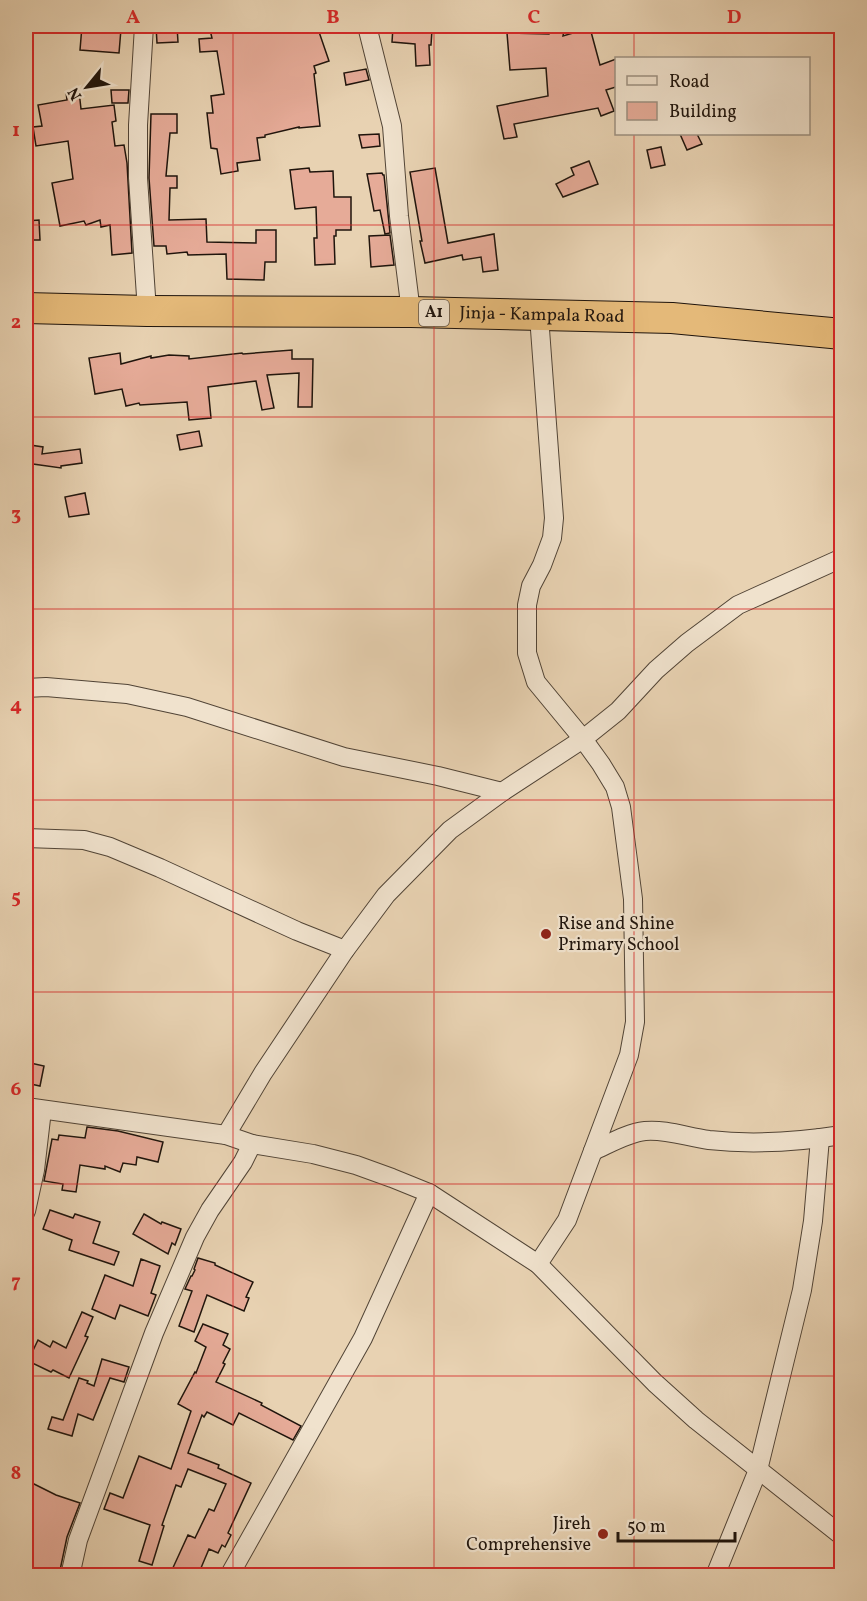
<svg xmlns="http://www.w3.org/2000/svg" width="867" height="1601" font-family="Vollkorn,serif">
  <rect width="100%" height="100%" fill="#e8d2b2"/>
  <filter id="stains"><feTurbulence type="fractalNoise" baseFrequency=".00333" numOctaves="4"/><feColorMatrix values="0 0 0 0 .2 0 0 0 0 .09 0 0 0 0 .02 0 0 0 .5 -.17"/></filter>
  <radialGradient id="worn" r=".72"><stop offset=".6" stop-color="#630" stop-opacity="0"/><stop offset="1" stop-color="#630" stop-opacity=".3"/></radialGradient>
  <g fill="#e6ab98" stroke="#1f140c" stroke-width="1.5">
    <polygon points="82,26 121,29 119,53 80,50"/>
    <polygon points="156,26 177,26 178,42 157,43"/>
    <polygon points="209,26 317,26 329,61 314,66 316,73 314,74 320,126 299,128 299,127 265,135 265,137 257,138 260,160 237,163 238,171 221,174 217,149 211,148 207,113 213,113 211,96 224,94 217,51 200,52 199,39 212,38"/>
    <polygon points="393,27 432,30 431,45 429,45 430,65 416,66 415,44 392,42"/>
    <polygon points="590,28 600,65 616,59 616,87 606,90 614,111 601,116 598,108 514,124 517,137 504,139 497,106 548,96 546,68 510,70 507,33 549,34 550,29 564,30 563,36"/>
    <polygon points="366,69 369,80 346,85 344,73"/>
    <polygon points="111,90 129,90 128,103 112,103"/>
    <polygon points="79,91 81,109 114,105 116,121 112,122 115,146 124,145 127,163 132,253 112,255 110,225 101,227 100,220 86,225 84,221 60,226 52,183 73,179 68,141 36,146 33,127 42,126 38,105 67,100 66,92"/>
    <polygon points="151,114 177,114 177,133 170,133 166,176 177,176 177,188 170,188 169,220 206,219 207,242 256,243 256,230 276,230 276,262 265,262 264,280 227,279 226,254 188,255 187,252 167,254 166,246 154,246 149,178"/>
    <polygon points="379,134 380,146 362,148 359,135"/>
    <polygon points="680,134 697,134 702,144 687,150"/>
    <polygon points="661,147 665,165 651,168 647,150"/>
    <polygon points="589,161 598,184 563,197 556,184 574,175 571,168"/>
    <polygon points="309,168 310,172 333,171 334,197 351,197 351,230 336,230 336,236 334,236 335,264 315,265 314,238 317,238 316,207 295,209 290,170"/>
    <polygon points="435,168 448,243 494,234 498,270 483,272 481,257 463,260 462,255 425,263 420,241 422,241 410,172"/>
    <polygon points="382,173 383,175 384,175 390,233 385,234 380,210 374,211 367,174"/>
    <polygon points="39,220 40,240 26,240 26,221"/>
    <polygon points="390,235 394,265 371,267 369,236"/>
    <polygon points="292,350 292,359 313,359 312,407 298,407 299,373 267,375 274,408 262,410 256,381 208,387 211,418 189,420 187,402 140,405 139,403 126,406 122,389 95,394 89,358 120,353 121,364 151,356 151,358 169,355 189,356 189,359 242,353 243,354"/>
    <polygon points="199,431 202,446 180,450 177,435"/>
    <polygon points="30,445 43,447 42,454 80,449 82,463 61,466 61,468 26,463 26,456 28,456"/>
    <polygon points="85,493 89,514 69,517 65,497"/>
    <polygon points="26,1062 44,1066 40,1086 26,1083"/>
    <polygon points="87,1127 118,1131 163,1142 158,1162 137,1157 136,1165 123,1163 120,1172 105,1166 105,1169 80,1165 76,1192 62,1190 63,1184 44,1181 52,1139 58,1140 59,1135 85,1138"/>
    <polygon points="50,1210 73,1218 75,1214 100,1222 93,1243 119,1252 114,1265 69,1250 72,1240 43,1229"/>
    <polygon points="144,1214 161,1224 162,1222 181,1229 175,1245 172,1243 168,1254 133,1234"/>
    <polygon points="198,1258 215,1263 215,1265 253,1282 246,1297 249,1298 244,1311 207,1295 194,1332 179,1326 192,1291 185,1289 191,1276 192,1276 195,1270 194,1269"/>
    <polygon points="141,1259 160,1266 151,1293 156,1295 148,1316 120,1305 115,1319 92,1309 105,1275 133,1286"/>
    <polygon points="82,1312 93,1317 85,1336 88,1337 69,1378 53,1370 51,1372 28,1361 38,1340 50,1347 53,1341 66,1348"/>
    <polygon points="203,1324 228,1334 223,1345 230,1349 223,1363 225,1364 216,1382 262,1403 261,1405 301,1426 293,1440 239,1413 233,1425 207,1412 204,1417 202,1415 188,1453 219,1465 218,1468 251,1483 228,1533 231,1535 225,1547 222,1545 218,1553 209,1549 198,1575 178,1575 171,1572 188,1535 195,1538 209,1509 214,1511 226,1484 188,1469 181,1487 176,1485 162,1525 164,1526 152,1565 139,1561 150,1525 104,1509 110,1493 123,1498 139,1456 171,1469 191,1411 178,1404 195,1372 196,1373 206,1347 195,1341"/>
    <polygon points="102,1359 129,1367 124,1382 110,1378 93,1420 78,1414 72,1436 48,1429 52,1417 63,1420 79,1378 88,1381 87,1383 94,1386"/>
    <polygon points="26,1480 56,1495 80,1503 67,1537 59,1575 37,1575 39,1571 26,1567"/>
  </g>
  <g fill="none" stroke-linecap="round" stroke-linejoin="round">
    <g stroke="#514436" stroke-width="20">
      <g id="minor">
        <polyline points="144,26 138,125 138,178 147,311"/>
        <polyline points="367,26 392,126 399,216 411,312"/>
        <polyline points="26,688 46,687 127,694 187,707 344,757 438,776 502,792"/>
        <polyline points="26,838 84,840 110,847 160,868 297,931 345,950"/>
        <polyline points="26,1107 226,1135 252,1144 313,1154 356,1165 392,1178 429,1193 538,1264 655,1383 696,1420 842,1536"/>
        <polyline points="226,1135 263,1073 345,950 386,895 450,830 502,792 583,739 618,711 656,670 687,643 738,605 842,558"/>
        <path d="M 593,1151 C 609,1144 627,1133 645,1131 C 666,1129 687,1137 709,1140 C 753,1145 797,1142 842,1135"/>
        <polyline points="26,1211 35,1170 42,1110"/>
        <polyline points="538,1264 567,1220 629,1055 635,1022 633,899 621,807 615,787 601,764 583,739 536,682 527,653 527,605 531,586 542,565 552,538 554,518 539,316"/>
        <polyline points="70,1576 78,1540 154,1333 195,1237 210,1210 243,1162 252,1144"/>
        <polyline points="229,1576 363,1338 429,1193"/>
        <polyline points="715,1576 758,1470 802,1290 813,1221 820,1138"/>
      </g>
    </g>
    <g stroke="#1f140c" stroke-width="32">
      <g id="trunk">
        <path id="s1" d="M 26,308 L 147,311 L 411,312 L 672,318 L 842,334"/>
      </g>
    </g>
    <use href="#minor" stroke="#f0e2cd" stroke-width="18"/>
    <use href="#trunk" stroke="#e4b979" stroke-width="30"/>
  </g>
  <path fill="none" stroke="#d62828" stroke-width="1.5" stroke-opacity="0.55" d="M 233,26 L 233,1576M 434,26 L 434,1576M 634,26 L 634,58M 634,134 L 634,1576M 26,225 L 842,225M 26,417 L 842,417M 26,609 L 842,609M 26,800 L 842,800M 26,992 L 842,992M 26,1184 L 842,1184M 26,1376 L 842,1376"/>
  <g fill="#8f2418" stroke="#f0e2cd" stroke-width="2">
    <circle cx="546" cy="934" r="6"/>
    <circle cx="603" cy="1534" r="6"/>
  </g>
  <g text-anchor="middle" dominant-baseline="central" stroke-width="4.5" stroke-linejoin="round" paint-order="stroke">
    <rect fill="#f0e2cd" stroke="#5e5246" stroke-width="1.5" x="419" y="300" width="30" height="26" rx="4.5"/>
    <g font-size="16" font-weight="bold" fill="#1f140c">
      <text x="434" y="313">A1</text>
    </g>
    <g font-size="18" fill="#1f140c" stroke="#f0e2cd">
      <text stroke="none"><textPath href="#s1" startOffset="516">Jinja - Kampala Road</textPath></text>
    </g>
    <g font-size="18" fill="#1f140c" stroke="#f0e2cd" text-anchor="start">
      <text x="558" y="924">Rise and Shine<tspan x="558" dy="21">Primary School</tspan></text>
      <text x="591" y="1524" text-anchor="end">Jireh<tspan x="591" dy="21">Comprehensive</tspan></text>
    </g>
  </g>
  <rect width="867" height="1601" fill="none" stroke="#e8d2b2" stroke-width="66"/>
  <rect x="615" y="57" width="195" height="78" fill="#f0e2cd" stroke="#9c9080" stroke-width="1.5"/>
  <rect x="627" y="76" width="30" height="9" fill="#f0e2cd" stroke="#9c9080" stroke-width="1.5"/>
  <text x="669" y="87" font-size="18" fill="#1f140c">Road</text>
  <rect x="627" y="102" width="30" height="18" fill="#e6ab98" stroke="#9c9080" stroke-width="1.5"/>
  <text x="669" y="117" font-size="18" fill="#1f140c">Building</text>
  <g transform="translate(87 87) rotate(240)" stroke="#f0e2cd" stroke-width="4.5" paint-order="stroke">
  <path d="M0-4.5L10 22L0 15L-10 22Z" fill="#1f140c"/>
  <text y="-9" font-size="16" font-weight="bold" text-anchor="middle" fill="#1f140c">N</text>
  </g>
  <path d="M618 1532v9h117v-9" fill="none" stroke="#1f140c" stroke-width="3"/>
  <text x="627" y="1532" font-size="18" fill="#1f140c" stroke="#f0e2cd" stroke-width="4.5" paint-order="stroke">50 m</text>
  <rect x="33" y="33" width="801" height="1535" fill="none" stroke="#d62828" stroke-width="2"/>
  <g font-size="20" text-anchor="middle" font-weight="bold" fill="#d62828">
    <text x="133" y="23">A</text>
    <text x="333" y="23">B</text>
    <text x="534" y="23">C</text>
    <text x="734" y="23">D</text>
    <text x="16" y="136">1</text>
    <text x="16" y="328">2</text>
    <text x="16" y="520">3</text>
    <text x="16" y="711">4</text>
    <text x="16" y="903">5</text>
    <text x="16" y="1095">6</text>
    <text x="16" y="1287">7</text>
    <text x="16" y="1479">8</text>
  </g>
  <rect width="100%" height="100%" filter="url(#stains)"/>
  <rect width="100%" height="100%" fill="url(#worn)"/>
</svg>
